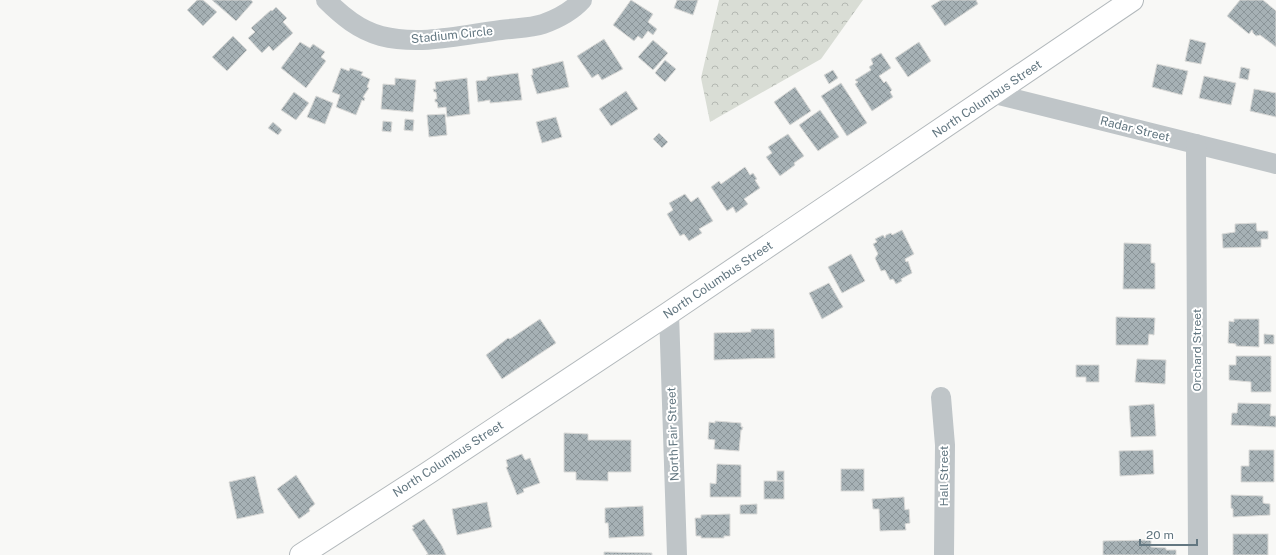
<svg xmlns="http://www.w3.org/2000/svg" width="1276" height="555" viewBox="0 0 1276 555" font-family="'Public Sans',sans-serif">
<defs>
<pattern id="forest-crowns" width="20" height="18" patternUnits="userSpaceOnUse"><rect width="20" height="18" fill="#d9ddd5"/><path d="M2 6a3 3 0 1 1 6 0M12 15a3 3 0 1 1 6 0" fill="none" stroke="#b4b8b2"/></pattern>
<pattern id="building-cross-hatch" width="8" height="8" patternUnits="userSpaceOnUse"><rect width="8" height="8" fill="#a6b1b5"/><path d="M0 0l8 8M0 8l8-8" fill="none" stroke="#8b9599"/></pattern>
</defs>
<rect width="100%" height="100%" fill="#f8f8f6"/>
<path fill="url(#forest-crowns)" d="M719,0h144l-42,59 -111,63 -9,-44z"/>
<g fill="url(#building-cross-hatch)" stroke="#dadad8">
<path d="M197,0h6l14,12 -14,14 -16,-16z"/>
<path d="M212,0h39l2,2 -17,19z"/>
<path d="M631,0l22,14 -5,8 9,7 -4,6 -5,-4 -6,8 -4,-3 -4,5 -21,-16z"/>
<path d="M677,0h21l-5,15 -19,-7z"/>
<path d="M941,0h35l2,4 -33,22 -14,-20z"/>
<path d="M1240,0h23l13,11v36l-16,-12 -4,1 -3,-3 -1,-3 -3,4 -22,-18z"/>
<path d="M276,7l11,11 -4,4 10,11 -20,18 -4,-5 -7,7 -14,-15 7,-6 -4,-4 20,-18 1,1z"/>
<path d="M233,36l14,14 -20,21 -15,-14z"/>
<path d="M604,39l19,30 -21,11 -4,-6 -6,4 -15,-22z"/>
<path d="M1190,39l16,4 -5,21 -16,-3z"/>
<path d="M653,40l15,13 -15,17 -15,-13z"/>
<path d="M300,42l10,6 3,-4 12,8 -4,5 5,4 -20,27 -25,-20z"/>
<path d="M919,42l12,19 -23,16 -13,-19z"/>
<path d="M881,53l10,15 -12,8 5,7 2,-2 6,9 -2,2 3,5 -21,14 -17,-27 3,-2 -3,-2 16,-10 -2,-3 4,-3 -2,-5z"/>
<path d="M665,60l11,9 -11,13 -10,-9z"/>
<path d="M563,61l6,26 -32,7 -6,-19h2l-1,-6z"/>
<path d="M1157,64l31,7 -6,24 -30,-8z"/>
<path d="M1241,67l9,2 -2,11 -9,-2z"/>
<path d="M341,68l8,3 1,-3 13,4 -2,3 9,4 -3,8 2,1 -6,9 2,1 -1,3 -2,-1 -6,15 -20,-8 4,-12 -8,-3z"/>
<path d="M833,70l5,8 -9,6 -5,-9z"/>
<path d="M518,73l4,27 -32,3v-3l-12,2 -2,-21 11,-1v-3z"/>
<path d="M1204,76l32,7 -5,22 -32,-7z"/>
<path d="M395,78l21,2 -3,32 -32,-3 2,-25 12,1z"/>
<path d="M467,78l3,36 -23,3 -1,-10 -8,1 -1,-6h-2v-3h2l-1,-7h-2l-1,-3h3l-1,-7z"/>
<path d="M841,83l26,40 -20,13 -26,-40z"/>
<path d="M795,87l16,24 -21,14 -16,-23z"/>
<path d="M1254,89l22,4v24l-26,-6z"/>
<path d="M626,91l12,18 -27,17 -12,-17z"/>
<path d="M294,92l15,11 -13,17 -15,-10z"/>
<path d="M316,96l17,7 -8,21 -18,-7z"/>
<path d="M820,110l19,27 -21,14 -19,-26z"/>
<path d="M445,114l2,21 -18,2 -2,-22z"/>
<path d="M556,117l6,20 -20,6 -6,-21z"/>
<path d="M405,119l9,1 -1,11 -9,-1z"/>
<path d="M383,121l9,1 -1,10 -9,-1z"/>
<path d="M273,122l9,8 -4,5 -10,-7z"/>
<path d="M659,133l9,9 -6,6 -9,-9z"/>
<path d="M788,134l16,22 -10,7 1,2 -15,11 -14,-19 6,-4 -4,-6z"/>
<path d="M745,167l5,8 3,-2 4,6 -2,1 5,8 -16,11 4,5 -12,9 -3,-6 -6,4 -16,-24 8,-6 2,3z"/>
<path d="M685,194l6,8 7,-5 15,24 -14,8 3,4 -13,8 -5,-7 -4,2 -13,-22 6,-4 -4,-7z"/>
<path d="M1256,223l1,8h11v8h-7v8l-38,1 -1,-14 13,-2v-8z"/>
<path d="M902,230l12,24 -9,5 1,3 2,-1 4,12 -11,6 1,2 -6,3 -3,-5 -3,1 -5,-10 -4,1 -6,-13 3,-4 -5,-10 4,-2 -2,-3 8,-4 2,3 1,-3 5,-2 1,2z"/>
<path d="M1124,243l27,1v19h4v26h-32z"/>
<path d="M851,254l14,27 -23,12 -14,-26z"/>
<path d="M829,283l14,24 -21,12 -13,-26z"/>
<path d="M1116,317l39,1 -1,17 -5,-1 -1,11h-32z"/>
<path d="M540,319l16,24 -54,36 -16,-24 22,-17 2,1z"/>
<path d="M1234,319h25v28l-23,-1v-2l-8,-1 1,-22 5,1z"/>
<path d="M751,329h23l1,29 -61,2v-27l37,-1z"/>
<path d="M1264,334l10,1v9h-10z"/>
<path d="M1236,356h35v36h-20v-10l-22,-2v-15h7z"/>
<path d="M1137,359l29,1 -1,24 -30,-2z"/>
<path d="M1076,365h23v17h-13v-5h-10z"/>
<path d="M1238,403l33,1 -1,12h6v11l-45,-2 1,-12h5z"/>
<path d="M1154,404l2,32 -25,1 -2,-31z"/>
<path d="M715,421l26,2v4h2l-1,3h-1l-2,21 -25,-2 1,-9 -7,-1 1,-17 6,1z"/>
<path d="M564,433l24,1v6h43v32h-23v9l-32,-1v-8h-12z"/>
<path d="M1153,450l1,24 -34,2 -1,-25z"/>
<path d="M1249,450h25v32h-33v-16h8z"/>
<path d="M522,454l3,6 5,-2 10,25 -17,6 1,3 -7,3 -11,-28h2l-2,-7z"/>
<path d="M717,464l24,1v32h-31v-14l6,1z"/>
<rect x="841" y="469" width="23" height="22"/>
<rect x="777" y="471" width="7" height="10"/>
<path d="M296,475l19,29 -6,5 1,2 -11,8 -22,-30z"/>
<path d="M255,476l9,37 -27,6 -8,-37z"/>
<rect x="764" y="481" width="20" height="18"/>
<path d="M1231,495l32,1v7l7,1v11l-37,2v-8l-2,-1z"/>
<path d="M904,497l1,13 4,-1 1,14 -5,1 1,6 -26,1 -1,-22h-6l-1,-10z"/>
<path d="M487,502l5,25 -35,8 -5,-26z"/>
<path d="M757,504v10h-17v-9z"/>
<path d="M643,506l1,30 -35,2 -1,-15h-3v-15z"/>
<path d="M730,514v22h-6v2h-23v-2h-5l-1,-18h6v-3z"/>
<path d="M424,519l18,27 4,9h-20l2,-1 -16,-25 2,-1 -2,-2z"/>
<rect x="1233" y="534" width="35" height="21"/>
<path d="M1151,540v7l15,1v2h10v5h-73v-14z"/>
<path d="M604,552l48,1v2h-48z"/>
</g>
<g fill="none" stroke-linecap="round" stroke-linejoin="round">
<defs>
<path id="major" d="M301,555l127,-82 241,-160 463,-313"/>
</defs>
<use href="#major" stroke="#b3b9bc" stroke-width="24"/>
<g stroke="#bfc5c8" stroke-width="20">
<path d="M326,0c16,16 33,30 55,36 39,10 81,-1 120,-6 14,-2 30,-2 42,-6 14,-5 29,-13 39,-24"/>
<path d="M995,94l281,70"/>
<path d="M1196,144l2,411"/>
<path d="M669,313l8,242"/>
<path d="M941,397l4,48 -1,110"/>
</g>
<use href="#major" stroke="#fff" stroke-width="22"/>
</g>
<g text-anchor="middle" stroke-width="4" stroke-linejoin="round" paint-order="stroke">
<g font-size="12" fill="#637781" stroke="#fff">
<text transform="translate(452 35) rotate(-6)" y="4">Stadium Circle</text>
<text transform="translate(987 99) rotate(-34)" y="4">North Columbus Street</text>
<text transform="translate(1135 129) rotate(14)" y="4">Radar Street</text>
<text transform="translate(718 280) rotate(-34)" y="4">North Columbus Street</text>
<text transform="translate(1197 350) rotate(-90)" y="4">Orchard Street</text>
<text transform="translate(673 434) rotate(-92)" y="4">North Fair Street</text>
<text transform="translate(448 459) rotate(-33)" y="4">North Columbus Street</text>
<text transform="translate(944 476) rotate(-90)" y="4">Hall Street</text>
</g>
</g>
<path d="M1140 539v6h57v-6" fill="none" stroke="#637781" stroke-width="2"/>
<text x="1146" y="539" font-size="12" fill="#637781" stroke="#ffffff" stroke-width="3" paint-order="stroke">20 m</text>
</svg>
